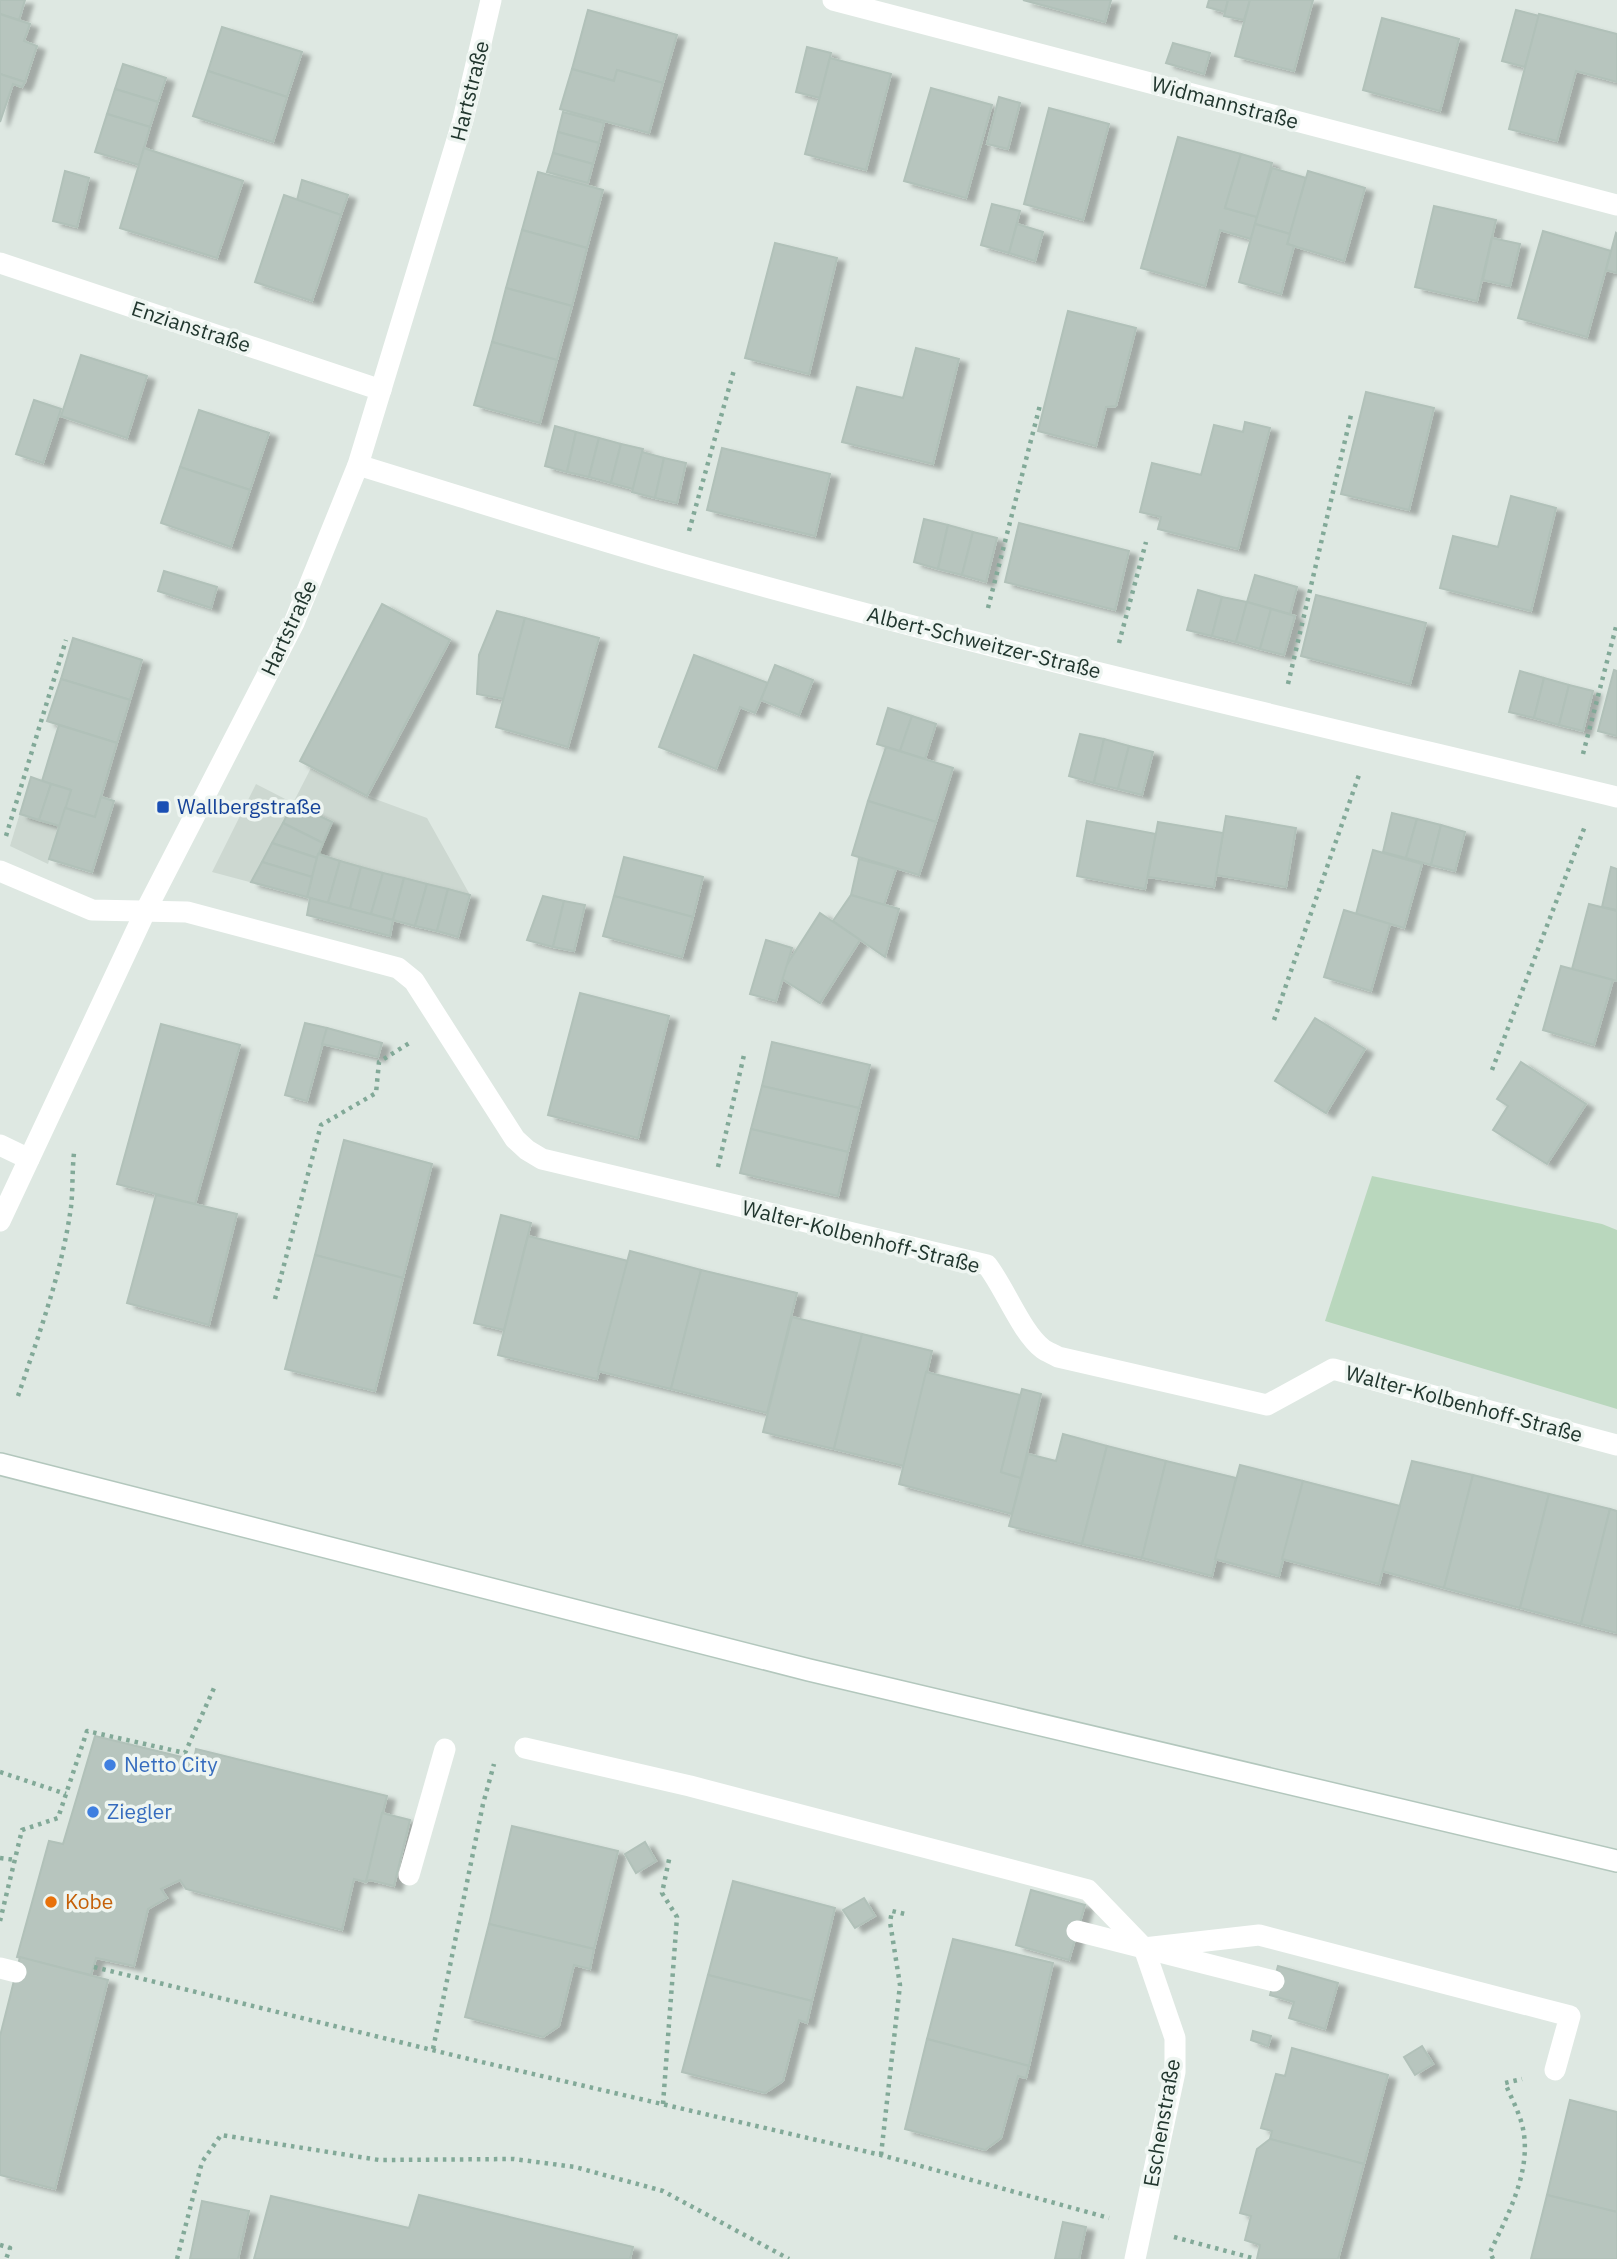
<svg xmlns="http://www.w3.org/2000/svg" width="1617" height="2259" viewBox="0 0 1617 2259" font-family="'IBM Plex Sans',sans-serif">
<defs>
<filter id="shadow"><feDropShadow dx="8" dy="4.5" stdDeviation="2" flood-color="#0004"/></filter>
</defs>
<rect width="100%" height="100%" fill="#dee8e2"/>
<g fill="#cdd8d1">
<path d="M311,768l56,28 60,22 43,77 -12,42 -246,-65 44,-88 37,19z"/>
<path d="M31,777l40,13 -23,74 -38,-18z"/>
</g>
<path fill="#b9d7bd" d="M1372,1176l230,48 15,6v179l-292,-88z"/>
<g fill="#b7c5be" stroke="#b1c1b9" stroke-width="2" filter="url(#shadow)">
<path d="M0,0h25l-6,20 -19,-6z"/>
<path d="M1023,0h88l-6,22z"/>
<path d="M1209,0h19l-3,12 -18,-5z"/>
<path d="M1228,0h22l-6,20 -20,-4z"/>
<path d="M1250,0h63l-19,71 -59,-15z"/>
<path d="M588,10l89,25 -14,48 -46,-13 -3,11 -42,-12z"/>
<path d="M1516,10l23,6 -14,51 -23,-6z"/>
<path d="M0,14l30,10 -6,17 13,5 -12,36 -25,-8z"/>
<path d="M1539,14l78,20v48l-41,-11 -19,70 -48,-12z"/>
<path d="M1382,18l77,21 -19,72 -77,-21z"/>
<path d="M222,27l80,25 -15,45 -79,-26z"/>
<path d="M1173,43l37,10 -6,21 -38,-11z"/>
<path d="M807,47l24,6 -11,45 -24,-6z"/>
<path d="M830,58l61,16 -25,96 -61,-16z"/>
<path d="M123,64l43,14 -8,24 -43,-13z"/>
<path d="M572,69l42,12 3,-11 46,13 -14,50 -89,-24z"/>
<path d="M208,71l79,26 -14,45 -80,-26z"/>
<path d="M0,74l25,8 -3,5 -9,-3 -13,38z"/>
<path d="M931,88l61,17 -26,93 -62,-17z"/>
<path d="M115,89l43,13 -8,25 -43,-13z"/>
<path d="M999,97l21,6 -12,46 -21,-5z"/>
<path d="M1049,108l60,16 -26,96 -59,-16z"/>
<path d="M563,112l41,11 -5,20 -41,-11z"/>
<path d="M107,114l43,13 -11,38 -44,-13z"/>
<path d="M558,132l41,11 -6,21 -40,-11z"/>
<path d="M1178,137l63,17 -16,54 32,9 -6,22 -31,-9 -15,56 -64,-18z"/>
<path d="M144,148l99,33 -26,77 -97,-30z"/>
<path d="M553,153l40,11 -5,19 -41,-11z"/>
<path d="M1241,154l31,9 -15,54 -32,-9z"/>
<path d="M1272,168l34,10 -16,56 -35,-10z"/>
<path d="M65,171l24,7 -12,49 -24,-6z"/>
<path d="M1308,171l57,17 -21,73 -57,-17z"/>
<path d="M538,172l65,18 -16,58 -65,-18z"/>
<path d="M302,180l46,15 -7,20 -44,-15z"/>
<path d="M284,195l57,20 -29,86 -57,-19z"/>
<path d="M992,204l28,7 -11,42 -28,-8z"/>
<path d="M1434,206l62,14 -19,81 -62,-14z"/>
<path d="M1017,224l26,8 -8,29 -26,-8z"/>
<path d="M1255,224l35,10 -3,10 7,2 -13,48 -42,-12z"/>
<path d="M522,230l65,18 -15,58 -66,-18z"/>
<path d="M1543,231l68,20 -24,86 -69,-19z"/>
<path d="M1616,233l1,1v39l-11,-3z"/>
<path d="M1492,238l28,6 -10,42 -27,-6z"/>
<path d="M775,243l62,15 -28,116 -64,-16z"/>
<path d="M506,288l66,18 -15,54 -65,-18z"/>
<path d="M1068,311l68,17 -20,78 -10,1 -10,39 -58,-15z"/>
<path d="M492,342l65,18 -17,63 -66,-18z"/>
<path d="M916,348l43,11 -26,105 -91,-22 15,-55 46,11z"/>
<path d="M81,355l66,21 -20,62 -66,-22z"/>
<path d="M1366,392l68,16 -25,102 -68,-16z"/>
<path d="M34,400l27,9 -18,54 -27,-9z"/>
<path d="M199,410l70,23 -19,57 -70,-23z"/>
<path d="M1245,422l25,6 -32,121 -80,-20 3,-12 -21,-5 12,-49 49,12 13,-50 29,7z"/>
<path d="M555,426l21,6 -9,40 -22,-6z"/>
<path d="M576,432l23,6 -10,39 -22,-5z"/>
<path d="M599,438l22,6 -10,39 -22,-6z"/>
<path d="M621,444l22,5 -10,40 -22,-6z"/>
<path d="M722,448l108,26 -15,62 -108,-26z"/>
<path d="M642,452l22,6 -9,40 -23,-6z"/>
<path d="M664,458l22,5 -9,40 -22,-5z"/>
<path d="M180,467l70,23 -19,57 -70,-24z"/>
<path d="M1511,496l45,12 -25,103 -91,-23 13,-52 45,11z"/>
<path d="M924,519l24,6 -10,44 -24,-7z"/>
<path d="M1019,523l110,28 -14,59 -110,-28z"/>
<path d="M948,525l25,7 -11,43 -24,-6z"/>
<path d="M973,532l24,6 -11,44 -24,-7z"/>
<path d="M164,571l53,16 -6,21 -53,-17z"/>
<path d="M1255,575l42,12 -7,27 -43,-12z"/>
<path d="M1198,590l24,7 -10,39 -25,-6z"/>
<path d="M1316,595l110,28 -16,61 -109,-28z"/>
<path d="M1222,597l25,5 -11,40 -24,-6z"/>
<path d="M1247,602l24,7 -11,40 -24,-7z"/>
<path d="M382,604l68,36 -83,156 -67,-35z"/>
<path d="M1271,609l24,7 -11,39 -24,-6z"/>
<path d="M497,611l28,7 -21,81 -27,-5 2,-39z"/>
<path d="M525,618l74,20 -31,109 -72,-20z"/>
<path d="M73,638l69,22 -12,40 -69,-21z"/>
<path d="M694,655l74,28 -13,30 -15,-6 -24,62 -57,-22z"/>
<path d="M775,665l38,15 -14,35 -38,-15z"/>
<path d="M1614,670l3,1v65l-19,-5z"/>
<path d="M1520,671l24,7 -10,40 -25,-6z"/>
<path d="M1544,678l25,7 -10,40 -25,-7z"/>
<path d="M61,679l69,21 -13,43 -70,-22z"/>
<path d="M1569,685l24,6 -10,40 -24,-6z"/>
<path d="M888,708l24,8 -12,35 -23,-7z"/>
<path d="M912,716l24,8 -11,35 -25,-8z"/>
<path d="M59,725l58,18 -22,74 -30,-9 6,-18 -29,-9z"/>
<path d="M1080,734l24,5 -10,44 -25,-7z"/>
<path d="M1104,739l25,7 -11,43 -24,-6z"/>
<path d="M1129,746l24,6 -11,43 -24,-6z"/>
<path d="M886,747l67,21 -17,54 -68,-21z"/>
<path d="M31,777l20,7 -12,36 -19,-6z"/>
<path d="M51,784l20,6 -11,36 -21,-6z"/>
<path d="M101,797l13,4 -22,71 -43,-13 16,-51 30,9z"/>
<path d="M868,801l68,21 -17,53 -67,-20z"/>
<path d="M293,803l39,19 -9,21 -40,-20z"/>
<path d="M1392,813l25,6 -11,39 -23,-6z"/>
<path d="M1226,816l70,12 -10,59 -70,-12z"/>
<path d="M1417,819l24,6 -10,40 -25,-7z"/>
<path d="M1087,821l69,13 -11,55 -68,-13z"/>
<path d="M1158,822l65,11 -9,54 -66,-10z"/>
<path d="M283,823l40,20 -6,15 -45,-15z"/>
<path d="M1441,825l24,7 -10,39 -24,-6z"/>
<path d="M272,843l45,15 -5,19 -50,-15z"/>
<path d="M1373,850l49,14 -18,64 -48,-14z"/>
<path d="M318,854l22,7 -12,42 -21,-6z"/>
<path d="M624,857l79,20 -10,40 -79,-21z"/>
<path d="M859,859l37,10 -12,36 -33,-10z"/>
<path d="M340,861l21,6 -11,42 -22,-6z"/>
<path d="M262,862l50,15 -5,20 -56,-15z"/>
<path d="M361,867l22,6 -12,41 -21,-5z"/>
<path d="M1611,867l6,2v41l-15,-3z"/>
<path d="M383,873l21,5 -11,42 -22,-6z"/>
<path d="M404,878l23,6 -12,42 -22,-6z"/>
<path d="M427,884l21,5 -11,42 -22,-5z"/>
<path d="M448,889l22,6 -12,42 -21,-6z"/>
<path d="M851,895l48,14 -14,48 -52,-36z"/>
<path d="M543,896l21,5 -11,46 -26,-7z"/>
<path d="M614,896l79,21 -11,40 -79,-21z"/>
<path d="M310,898l83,22 -3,16 -83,-21z"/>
<path d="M564,901l21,4 -11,46 -21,-4z"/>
<path d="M1589,904l28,7v70l-45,-12z"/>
<path d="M1344,910l46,14 -19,67 -47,-14z"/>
<path d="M820,913l40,27 -40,63 -41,-26z"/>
<path d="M766,940l26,8 -16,53 -26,-7z"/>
<path d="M1561,966l52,14 -19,65 -51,-15z"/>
<path d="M580,993l89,23 -31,122 -90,-23z"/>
<path d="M1315,1018l50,31 -39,64 -51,-32z"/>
<path d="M305,1023l22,5 -20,73 -22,-6z"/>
<path d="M161,1024l79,21 -45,159 -78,-20z"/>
<path d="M327,1028l55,15 -4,14 -56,-13z"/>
<path d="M772,1042l98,23 -11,43 -97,-22z"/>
<path d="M1521,1062l65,42 -39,60 -54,-34 15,-24 -11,-7z"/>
<path d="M762,1086l97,22 -11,44 -97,-23z"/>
<path d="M751,1129l97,23 -10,44 -98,-23z"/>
<path d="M344,1140l88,24 -29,114 -88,-23z"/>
<path d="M156,1195l81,19 -28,111 -82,-22z"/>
<path d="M501,1215l30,8 -27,107 -30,-7z"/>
<path d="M528,1236l100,25 -31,118 -99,-24z"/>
<path d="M630,1251l71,19 -30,119 -73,-18z"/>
<path d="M315,1255l88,23 -28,113 -90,-22z"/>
<path d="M701,1270l96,23 -30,120 -96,-24z"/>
<path d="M792,1317l70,17 -28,115 -71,-17z"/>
<path d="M862,1334l70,17 -28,115 -70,-17z"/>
<path d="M926,1372l94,23 -19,77 20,6 -9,36 -113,-30z"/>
<path d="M1022,1389l19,5 -20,84 -20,-6z"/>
<path d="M1063,1434l44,12 -25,98 -73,-18 19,-72 28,7z"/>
<path d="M1107,1446l59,15 -24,97 -60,-14z"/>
<path d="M1166,1461l70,17 -24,98 -70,-18z"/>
<path d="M1412,1461l61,14 -29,113 -62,-17z"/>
<path d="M1240,1465l63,16 -24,95 -64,-17z"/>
<path d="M1473,1475l76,19 -29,114 -76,-20z"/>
<path d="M1303,1481l97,25 -21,78 -97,-25z"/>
<path d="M1549,1494l61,15 -29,115 -61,-16z"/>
<path d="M1610,1509l7,2v122l-36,-9z"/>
<path d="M95,1736l99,24 2,-11 191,47 -21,86 -12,-3 -12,51 -156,-41 -6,-9 -19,9 6,9 -19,11 -14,57 -38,-8 -5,17 -74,-18 32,-116 14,3z"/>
<path d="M382,1813l28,7 -16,66 -24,-6 -4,2z"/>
<path d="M512,1826l106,25 -24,98 -105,-25z"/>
<path d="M645,1842l11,19 -20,12 -11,-19z"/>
<path d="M733,1881l102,27 -23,93 -104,-26z"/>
<path d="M1031,1890l54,15 -16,55 -53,-15z"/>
<path d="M864,1898l11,18 -20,12 -12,-18z"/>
<path d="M489,1924l105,25 -4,20 -16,-4 -15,61 -16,11 -78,-20z"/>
<path d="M953,1939l100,24 -24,103 -102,-27z"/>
<path d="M20,1957l88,23 -53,209 -55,-14v-139z"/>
<path d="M1278,1966l60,17 -13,46 -36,-11 5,-16 -24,-7z"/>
<path d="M708,1975l104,26 -5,22 -8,-3 -16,61 -18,12 -83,-21z"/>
<path d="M1253,2031l18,5 -3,10 -17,-6z"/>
<path d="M927,2039l102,27 -3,12 -8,-2 -17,62 -16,12 -80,-21z"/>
<path d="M1422,2046l11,18 -18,11 -11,-18z"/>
<path d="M1292,2048l96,27 -24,89 -94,-25 2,-8 -11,-3 15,-54 9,2z"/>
<path d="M1570,2100l47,12v100l-70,-17z"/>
<path d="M1270,2139l94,25 -26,95h-81l3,-14 -15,-5 6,-24 -11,-3 17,-64z"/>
<path d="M419,2195l214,52 -3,12h-376l17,-63 138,32z"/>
<path d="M1547,2195l70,17v47h-86z"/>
<path d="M202,2201l47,10 -11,48h-48z"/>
<path d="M1063,2222l23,5 -7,32h-24z"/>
</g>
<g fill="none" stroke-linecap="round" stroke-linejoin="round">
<defs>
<path id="secondary" d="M0,1464l809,206 808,191"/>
</defs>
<use href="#secondary" stroke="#b3c7bd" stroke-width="24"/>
<g stroke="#82a998" stroke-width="4.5" stroke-dasharray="3.5 5" stroke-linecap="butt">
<path d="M689,531l45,-161"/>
<path d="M988,608l52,-203"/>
<path d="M1119,643l27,-101"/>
<path d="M1288,684l63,-269"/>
<path d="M1583,754l34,-131"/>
<path d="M6,836l60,-196"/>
<path d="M1274,1020l86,-248"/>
<path d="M1492,1070l93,-244"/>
<path d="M718,1167l26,-112"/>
<path d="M275,1299l46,-174 55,-32 3,-31 32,-20"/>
<path d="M18,1396c21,-62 44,-124 53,-189 2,-17 1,-36 3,-54"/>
<path d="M0,1772l66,22"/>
<path d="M0,1858l15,2"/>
<path d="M0,1921l22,-91 36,-12 29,-87 98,22 29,-65"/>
<path d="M94,1967l379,93 408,95 228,63"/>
<path d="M433,2049l50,-245 11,-40"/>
<path d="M663,2104l14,-187 -15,-24 8,-38"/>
<path d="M881,2155l19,-170 -10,-63 2,-11 13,3"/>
<path d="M1174,2237l82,22"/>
<path d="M0,2245l10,3 -4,11"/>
<path d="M177,2259l25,-97 19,-27 158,25 135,-1 61,8 88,24 126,68"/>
<path d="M1493,2259l-3,-7c19,-39 46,-89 30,-134 -4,-12 -10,-23 -15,-35l17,-4"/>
</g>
<g stroke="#fff" stroke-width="21">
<path d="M0,1145l29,14"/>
<path d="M525,1748l165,38 398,104 56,58 115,-13 311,81 -15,54"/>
<path d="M409,1875l36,-126"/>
<path d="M1077,1931l197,50"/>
<path d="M0,1968l16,4"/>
</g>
<g stroke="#fff" stroke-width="21">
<path d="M833,0l784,205"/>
<path d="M0,263l381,127"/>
<path d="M358,465c108,33 216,68 325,99 309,87 622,158 934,233"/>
<path d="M0,871l92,39 95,2 211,56 16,13 101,158 12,11 15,9 445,106c18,23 34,67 56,84 4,3 10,5 15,8l209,48 66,-36 284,76"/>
<path d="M0,1221l145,-309 149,-289 64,-158 105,-345 28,-120"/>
<path d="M1135,2259l40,-187v-34l-31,-90"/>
</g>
<use href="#secondary" stroke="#fff" stroke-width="21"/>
</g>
<rect fill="#1a4fb4" stroke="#eef5f1" stroke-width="2.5" x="156" y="800" width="14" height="14" rx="3.5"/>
<g fill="#3f7fe0" stroke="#eef5f1" stroke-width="2.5">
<circle cx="110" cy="1765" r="7"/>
<circle cx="93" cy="1812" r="7"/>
</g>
<circle fill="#e8710a" stroke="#eef5f1" stroke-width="2.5" cx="51" cy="1902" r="7"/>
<g text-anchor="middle" stroke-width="7" stroke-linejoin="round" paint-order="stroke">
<g font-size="21" fill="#21362e" stroke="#eef5f1">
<text transform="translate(470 91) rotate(-76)" y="7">Hartstraße</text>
<text transform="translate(1225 103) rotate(15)" y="7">Widmannstraße</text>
<text transform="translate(191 327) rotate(18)" y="7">Enzianstraße</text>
<text transform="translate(289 628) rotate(-65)" y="7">Hartstraße</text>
<text transform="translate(984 643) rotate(14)" y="7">Albert-Schweitzer-Straße</text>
<text transform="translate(861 1237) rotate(14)" y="7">Walter-Kolbenhoff-Straße</text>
<text transform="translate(1464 1404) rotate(15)" y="7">Walter-Kolbenhoff-Straße</text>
<text transform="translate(1162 2123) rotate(-80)" y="7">Eschenstraße</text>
</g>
<g font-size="21" fill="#164399" stroke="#eef5f1" text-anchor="start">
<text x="177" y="814">Wallbergstraße</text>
</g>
<g font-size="21" fill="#366cbe" stroke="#eef5f1" text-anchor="start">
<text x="124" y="1772">Netto City</text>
<text x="107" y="1819">Ziegler</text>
</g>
<g font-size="21" fill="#c56008" stroke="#eef5f1" text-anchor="start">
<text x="65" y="1909">Kobe</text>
</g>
</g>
</svg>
